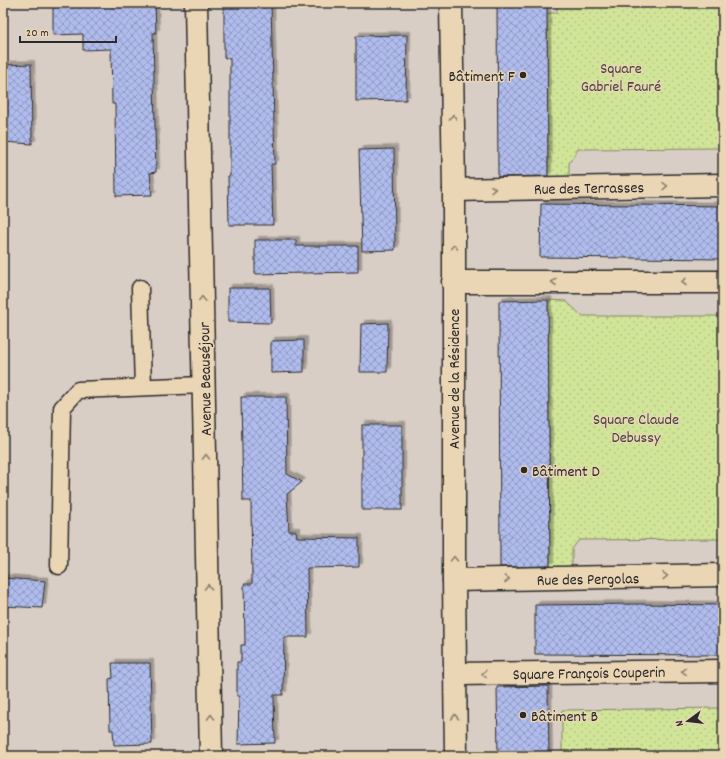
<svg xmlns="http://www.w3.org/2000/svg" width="726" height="759" viewBox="0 0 726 759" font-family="Dekko,sans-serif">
<defs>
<pattern id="grass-dots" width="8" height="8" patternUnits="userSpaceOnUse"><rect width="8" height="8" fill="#d1e599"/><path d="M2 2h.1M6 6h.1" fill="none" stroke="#b4c584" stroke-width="1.8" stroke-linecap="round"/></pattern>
<pattern id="building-cross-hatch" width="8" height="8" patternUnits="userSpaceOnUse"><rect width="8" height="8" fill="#b0bced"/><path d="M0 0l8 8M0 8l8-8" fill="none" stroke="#8f99c0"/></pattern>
<filter id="shadow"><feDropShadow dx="3.5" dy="-3.5" stdDeviation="0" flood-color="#0004"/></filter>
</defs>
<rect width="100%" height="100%" fill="#d9cec5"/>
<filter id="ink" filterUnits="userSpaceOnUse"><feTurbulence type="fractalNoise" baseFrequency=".025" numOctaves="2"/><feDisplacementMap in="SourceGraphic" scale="8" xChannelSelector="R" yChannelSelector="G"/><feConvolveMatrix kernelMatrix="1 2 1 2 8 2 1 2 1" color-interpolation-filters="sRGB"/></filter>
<g filter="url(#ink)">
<g fill="url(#grass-dots)" stroke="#7e8862">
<path d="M557,3h166v145l-145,1 -9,14v15l-21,-1 -1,-164h10z"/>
<path d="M548,300l18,1 16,15h141v223l-144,1 -7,9v20h-22z"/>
<path d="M723,708v48h-161v-46z"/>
</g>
<g fill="url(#building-cross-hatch)" stroke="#2b2b2b" filter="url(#shadow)">
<path d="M53,3h102l1,30h-3l3,139 -6,1 2,22 -36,1 -1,-92h-3l-1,-55 -28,1v-16l-30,1z"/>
<path d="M224,3h47l4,161h-4l2,61h-44l-1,-49h2v-118h-6z"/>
<path d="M497,3h50l1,173 -50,1z"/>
<path d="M407,35l-1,65 -50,1v-65z"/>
<path d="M31,64l1,80 -29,-2v-77z"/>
<path d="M394,149l1,101 -33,1 -3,-101z"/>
<path d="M541,204l182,2v53l-183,-2z"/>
<path d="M255,240h41v6h62v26l-103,2z"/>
<path d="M228,288h42l1,35 -43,-1z"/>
<path d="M548,300l2,266 -50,1 -1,-266z"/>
<path d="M388,323l-1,49h-27l1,-48z"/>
<path d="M304,340v32l-33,1v-32z"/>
<path d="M241,397h45l1,77 15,8 -15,12 2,37h7l1,6 62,1v29l-52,1 1,69h-24l-1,58h-9l1,48 -37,1 1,-48h-2v-34h4v-17h4l-1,-61h8l-1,-83h-8z"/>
<rect x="362" y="425" width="40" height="85"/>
<path d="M3,578l42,3 -3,27 -39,-2z"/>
<path d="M639,604l84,1v50l-188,-1v-49z"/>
<path d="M112,663h38l2,81 -38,1 -1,-15h-3l-1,-51 4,-1z"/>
<path d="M548,686l1,70h-51l-1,-69z"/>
</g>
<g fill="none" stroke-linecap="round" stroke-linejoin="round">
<defs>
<g id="lane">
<path d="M140,288l3,99"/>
<path d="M59,566l3,-158 16,-18 126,-5"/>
</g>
<g id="street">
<path d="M196,3l15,753"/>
<path d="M451,3l3,187v390l2,176"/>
<path d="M454,190l269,-5"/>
<path d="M453,282h270"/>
<path d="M454,580l269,-5"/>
<path d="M455,674l268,-3"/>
</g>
</defs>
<use href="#lane" stroke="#2b2b2b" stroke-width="19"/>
<use href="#street" stroke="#2b2b2b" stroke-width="25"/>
<use href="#lane" stroke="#ead5b4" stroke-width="16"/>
<use href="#street" stroke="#ead5b4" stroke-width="22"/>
</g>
<defs><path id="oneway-chevron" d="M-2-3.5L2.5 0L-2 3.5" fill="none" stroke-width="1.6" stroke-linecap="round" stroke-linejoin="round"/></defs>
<g stroke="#8a8070">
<use href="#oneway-chevron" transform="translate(453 117) rotate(-91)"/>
<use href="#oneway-chevron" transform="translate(665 186) rotate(-1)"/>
<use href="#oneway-chevron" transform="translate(493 189) rotate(-1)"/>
<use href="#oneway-chevron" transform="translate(454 247) rotate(-89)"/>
<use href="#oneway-chevron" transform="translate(554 282) rotate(-180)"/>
<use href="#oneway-chevron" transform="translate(684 282) rotate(-180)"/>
<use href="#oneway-chevron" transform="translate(202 299) rotate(-91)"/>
<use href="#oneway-chevron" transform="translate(206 457) rotate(-91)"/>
<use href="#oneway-chevron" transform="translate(454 559) rotate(-90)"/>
<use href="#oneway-chevron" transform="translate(665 576) rotate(-1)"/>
<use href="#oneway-chevron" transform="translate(507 579) rotate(-1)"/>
<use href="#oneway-chevron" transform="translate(208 587) rotate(-91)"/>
<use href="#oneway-chevron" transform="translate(684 671) rotate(179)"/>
<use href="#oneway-chevron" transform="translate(484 674) rotate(179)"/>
<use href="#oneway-chevron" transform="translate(211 717) rotate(-91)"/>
<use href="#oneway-chevron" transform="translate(455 717) rotate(-91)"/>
</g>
</g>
<g fill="#2b2b2b" stroke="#ead5b4" stroke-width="1.5">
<circle cx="523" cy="75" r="4"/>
<circle cx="524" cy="470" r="4"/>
<circle cx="523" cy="715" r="4"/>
</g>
<g text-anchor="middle" stroke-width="3" stroke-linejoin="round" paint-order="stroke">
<g font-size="16" fill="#44473c" stroke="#ead5b4">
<text x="621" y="73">Square<tspan x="621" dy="18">Gabriel Fauré</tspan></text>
<text x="636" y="424">Square Claude<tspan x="636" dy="18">Debussy</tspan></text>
</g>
<g font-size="16" fill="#2b2b2b" stroke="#ead5b4" text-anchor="start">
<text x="515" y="81" text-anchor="end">Bâtiment F</text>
<text x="532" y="476">Bâtiment D</text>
<text x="531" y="721">Bâtiment B</text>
</g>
<g font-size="16" fill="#2b2b2b" stroke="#ead5b4">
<text transform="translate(589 187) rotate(-1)" y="6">Rue des Terrasses</text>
<text transform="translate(204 379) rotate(-91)" y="6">Avenue Beauséjour</text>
<text transform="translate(453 379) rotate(-90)" y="6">Avenue de la Résidence</text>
<text transform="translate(588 578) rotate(-1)" y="6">Rue des Pergolas</text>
<text transform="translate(589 672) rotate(-1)" y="6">Square François Couperin</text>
</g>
</g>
<rect width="726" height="759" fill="none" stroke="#ead5b4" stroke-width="16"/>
<rect x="8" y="8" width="710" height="743" fill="none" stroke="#2b2b2b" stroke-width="1.5" filter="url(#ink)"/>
<g transform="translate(688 721) rotate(255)" stroke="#ead5b4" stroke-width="3" paint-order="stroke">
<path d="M0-3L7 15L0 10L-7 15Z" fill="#2b2b2b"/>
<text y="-6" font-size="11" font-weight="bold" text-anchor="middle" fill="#2b2b2b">N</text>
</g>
<path d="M20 36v6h96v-6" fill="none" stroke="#2b2b2b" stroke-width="2"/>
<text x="26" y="36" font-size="12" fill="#2b2b2b" stroke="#ead5b4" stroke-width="3" paint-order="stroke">20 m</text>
</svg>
